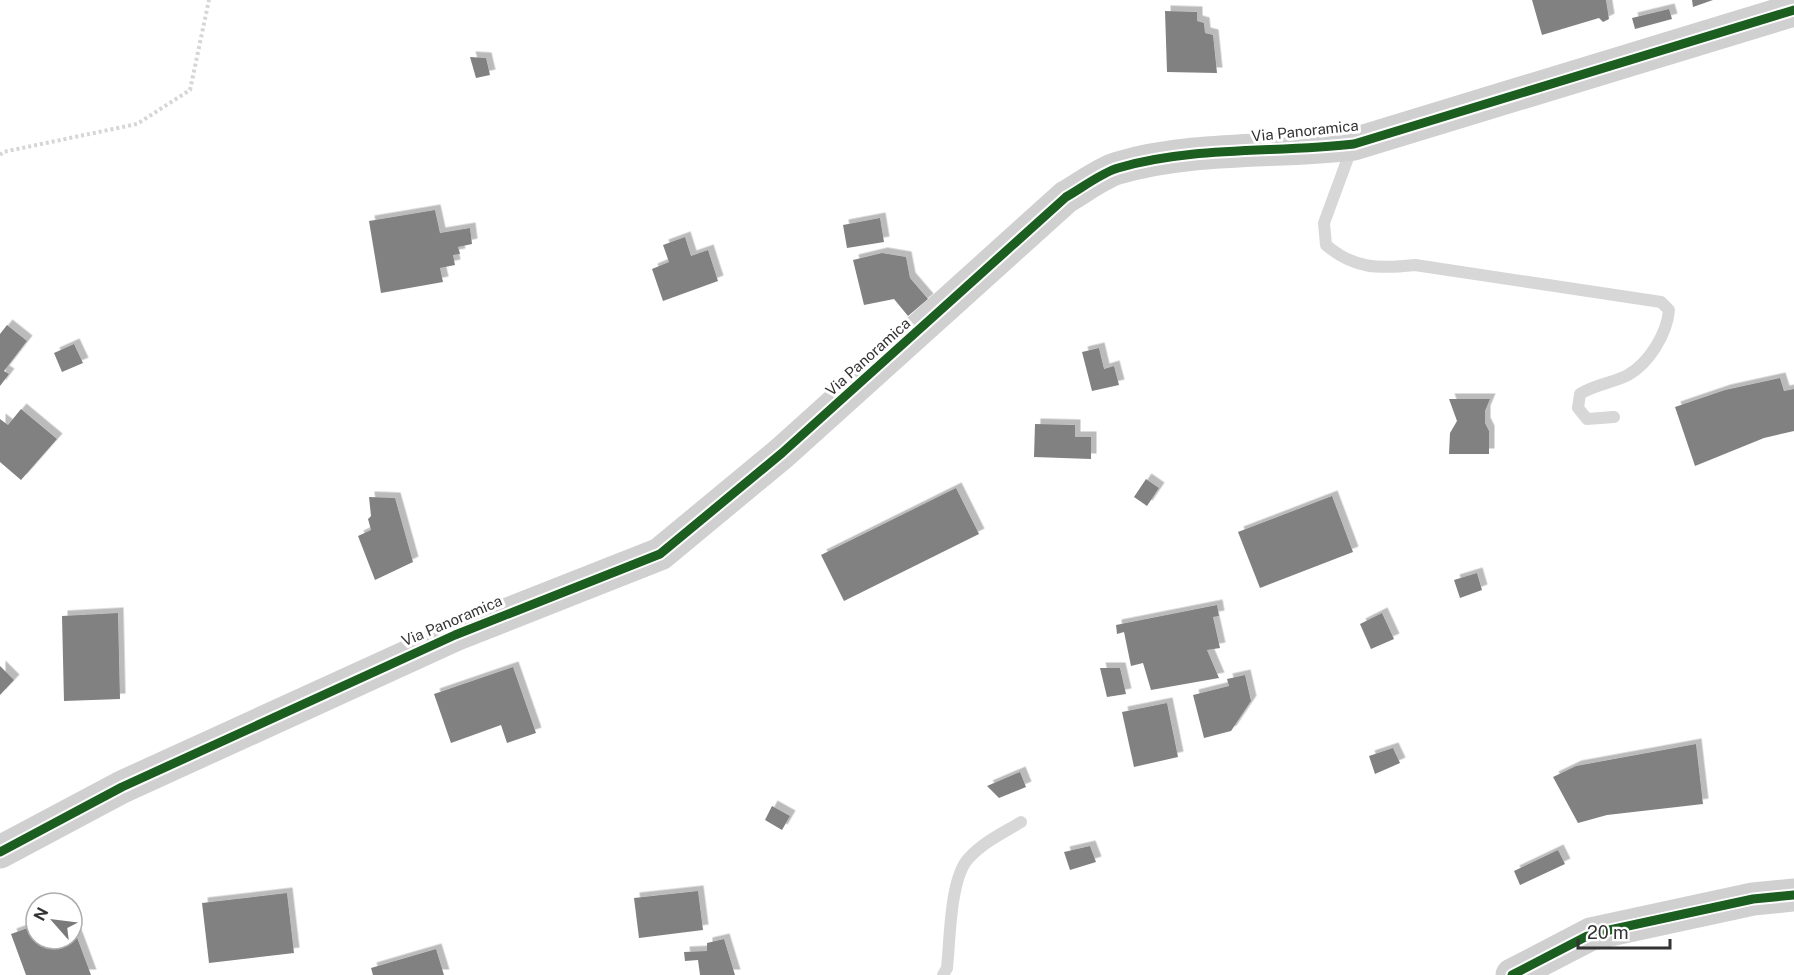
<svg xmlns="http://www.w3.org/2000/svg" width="1794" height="975" viewBox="0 0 1794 975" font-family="'Public Sans',sans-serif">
<defs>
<filter id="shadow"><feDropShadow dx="5.5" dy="-5.5" stdDeviation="0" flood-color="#0004"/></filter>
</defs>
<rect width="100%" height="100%" fill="#fff"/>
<g fill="#818181" filter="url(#shadow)">
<path d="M1532,0h74l3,19 -6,3 -4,-4 -57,17z"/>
<path d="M1692,0h21l-20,7z"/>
<path d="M1669,9l3,10 -37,10 -3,-11z"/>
<path d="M1165,11l32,1v9l7,2 1,10 8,2 4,38 -50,-1z"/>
<path d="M470,57l16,1 4,17 -14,3z"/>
<path d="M435,210l5,23 30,-5 2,16 -14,3 2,7 -7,1 2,10 -15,3 3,14 -62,11 -12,-72z"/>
<path d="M880,218l4,24 -37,6 -4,-23z"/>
<path d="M685,237l6,19 17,-6 10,31 -55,20 -11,-32 17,-7 -6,-17z"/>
<path d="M882,253l24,4 4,21 18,21 -20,17 -14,-17 -30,6 -11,-45z"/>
<path d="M7,325l20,16 -23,30 5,3 -9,12v-52z"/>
<path d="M74,344l9,19 -21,9 -8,-19z"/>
<path d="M1099,348l5,21 10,-3 5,19 -27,6 -10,-39z"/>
<path d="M1780,378l4,13 10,-2v42l-30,7 -69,28 -20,-59 50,-17z"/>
<path d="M1449,399h41l-5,12v12l4,8v23h-40l1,-21 7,-12z"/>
<path d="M21,409l36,30 -36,41 -21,-18v-43l8,6z"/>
<path d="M1035,424l40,1v12h16v22l-57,-2z"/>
<path d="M1146,479l13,9 -12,18 -13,-9z"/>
<path d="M956,488l23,46 -135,67 -23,-46z"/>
<path d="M1332,496l21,56 -93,36 -22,-56z"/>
<path d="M369,497l26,1 18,64 -38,18 -17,-44 13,-6 -3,-11 3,-3z"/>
<path d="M1477,573l5,17 -22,8 -6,-18z"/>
<path d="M1217,605l2,11 -6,1 7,31 -13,2 12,28 -68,12 -8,-27 -12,3 -7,-34 -7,2 -1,-9z"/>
<path d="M118,613l2,86 -56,2 -2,-85z"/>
<path d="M1382,613l12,26 -23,10 -11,-25z"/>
<path d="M0,666l14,14 -14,15z"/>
<path d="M513,667l23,66 -29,10 -6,-18 -50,18 -17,-49z"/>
<path d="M1100,668h20l6,26 -19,3z"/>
<path d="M1245,675l6,26 -20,30 -27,7 -11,-43 36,-9 -2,-7z"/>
<path d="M1167,703l11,54 -44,10 -12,-55z"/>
<path d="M1696,744l7,60 -96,11 -29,8 -25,-46 23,-11z"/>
<path d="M1393,748l7,15 -25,11 -6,-18z"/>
<path d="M1020,772l6,15 -27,11 -12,-12z"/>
<path d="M772,806l18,10 -8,14 -17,-10z"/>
<path d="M1090,846l6,16 -26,8 -6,-18z"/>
<path d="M1558,850l7,14 -45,21 -6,-14z"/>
<path d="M698,891l5,39 -64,8 -5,-40z"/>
<path d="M287,893l7,60 -85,10 -7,-60z"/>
<path d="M72,924l19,51h-65l-15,-41 25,-9v14h36z"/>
<path d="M724,939l11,36h-35l-2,-15 -13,1 -1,-9 23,-1v-8z"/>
<path d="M436,949l8,26h-71l-2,-7z"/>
</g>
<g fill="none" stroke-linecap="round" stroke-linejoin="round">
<path stroke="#d6d6d6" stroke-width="4" stroke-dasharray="3 3" stroke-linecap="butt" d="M0,155l3,-3 134,-28 53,-34 19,-90"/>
<g stroke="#d7d7d7" stroke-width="12">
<path d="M1352,147l-28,76 2,22c28,24 53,24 89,20l246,37 8,8c-2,24 -20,53 -41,65 -15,8 -33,9 -48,19l-2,14 9,11 27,-2"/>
<path d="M943,975l4,-7c3,-28 3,-89 21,-109 15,-17 35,-26 53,-37"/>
</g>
<g stroke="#d0d0d0" stroke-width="33">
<path d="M0,852l122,-65 333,-152 205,-81 122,-101 284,-256c16,-9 35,-24 52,-29 74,-22 159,-15 236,-24l440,-134"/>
<path d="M1512,975l79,-41 162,-35 41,-4"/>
</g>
<defs>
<g id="cycleway">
<path d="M0,852l122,-65 333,-152 205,-81 122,-101 284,-256c16,-9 35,-24 52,-29 74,-22 159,-15 236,-24l440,-134"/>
<path d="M1512,975l79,-41 162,-35 41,-4"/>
</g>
</defs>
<use href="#cycleway" stroke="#fff" stroke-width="13"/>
<use href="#cycleway" stroke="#1b5e20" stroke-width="9"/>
</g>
<g text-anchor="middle" stroke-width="6" stroke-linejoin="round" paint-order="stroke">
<g font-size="15" fill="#333" stroke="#fff">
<text transform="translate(1305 131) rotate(-6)" y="5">Via Panoramica</text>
<text transform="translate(868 357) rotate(-42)" y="5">Via Panoramica</text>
<text transform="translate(452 621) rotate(-23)" y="5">Via Panoramica</text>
</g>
</g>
<g transform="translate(54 921) rotate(298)"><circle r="28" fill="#ffffff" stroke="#adadad" stroke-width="1.5"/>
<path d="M0-4.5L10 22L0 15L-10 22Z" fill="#7a7a7a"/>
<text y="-9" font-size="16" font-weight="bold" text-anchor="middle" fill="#333333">N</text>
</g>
<path d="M1578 939v9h92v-9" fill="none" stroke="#333333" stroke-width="3"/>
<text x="1587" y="939" font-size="18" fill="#333333" stroke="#ffffff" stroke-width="4.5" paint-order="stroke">20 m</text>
</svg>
